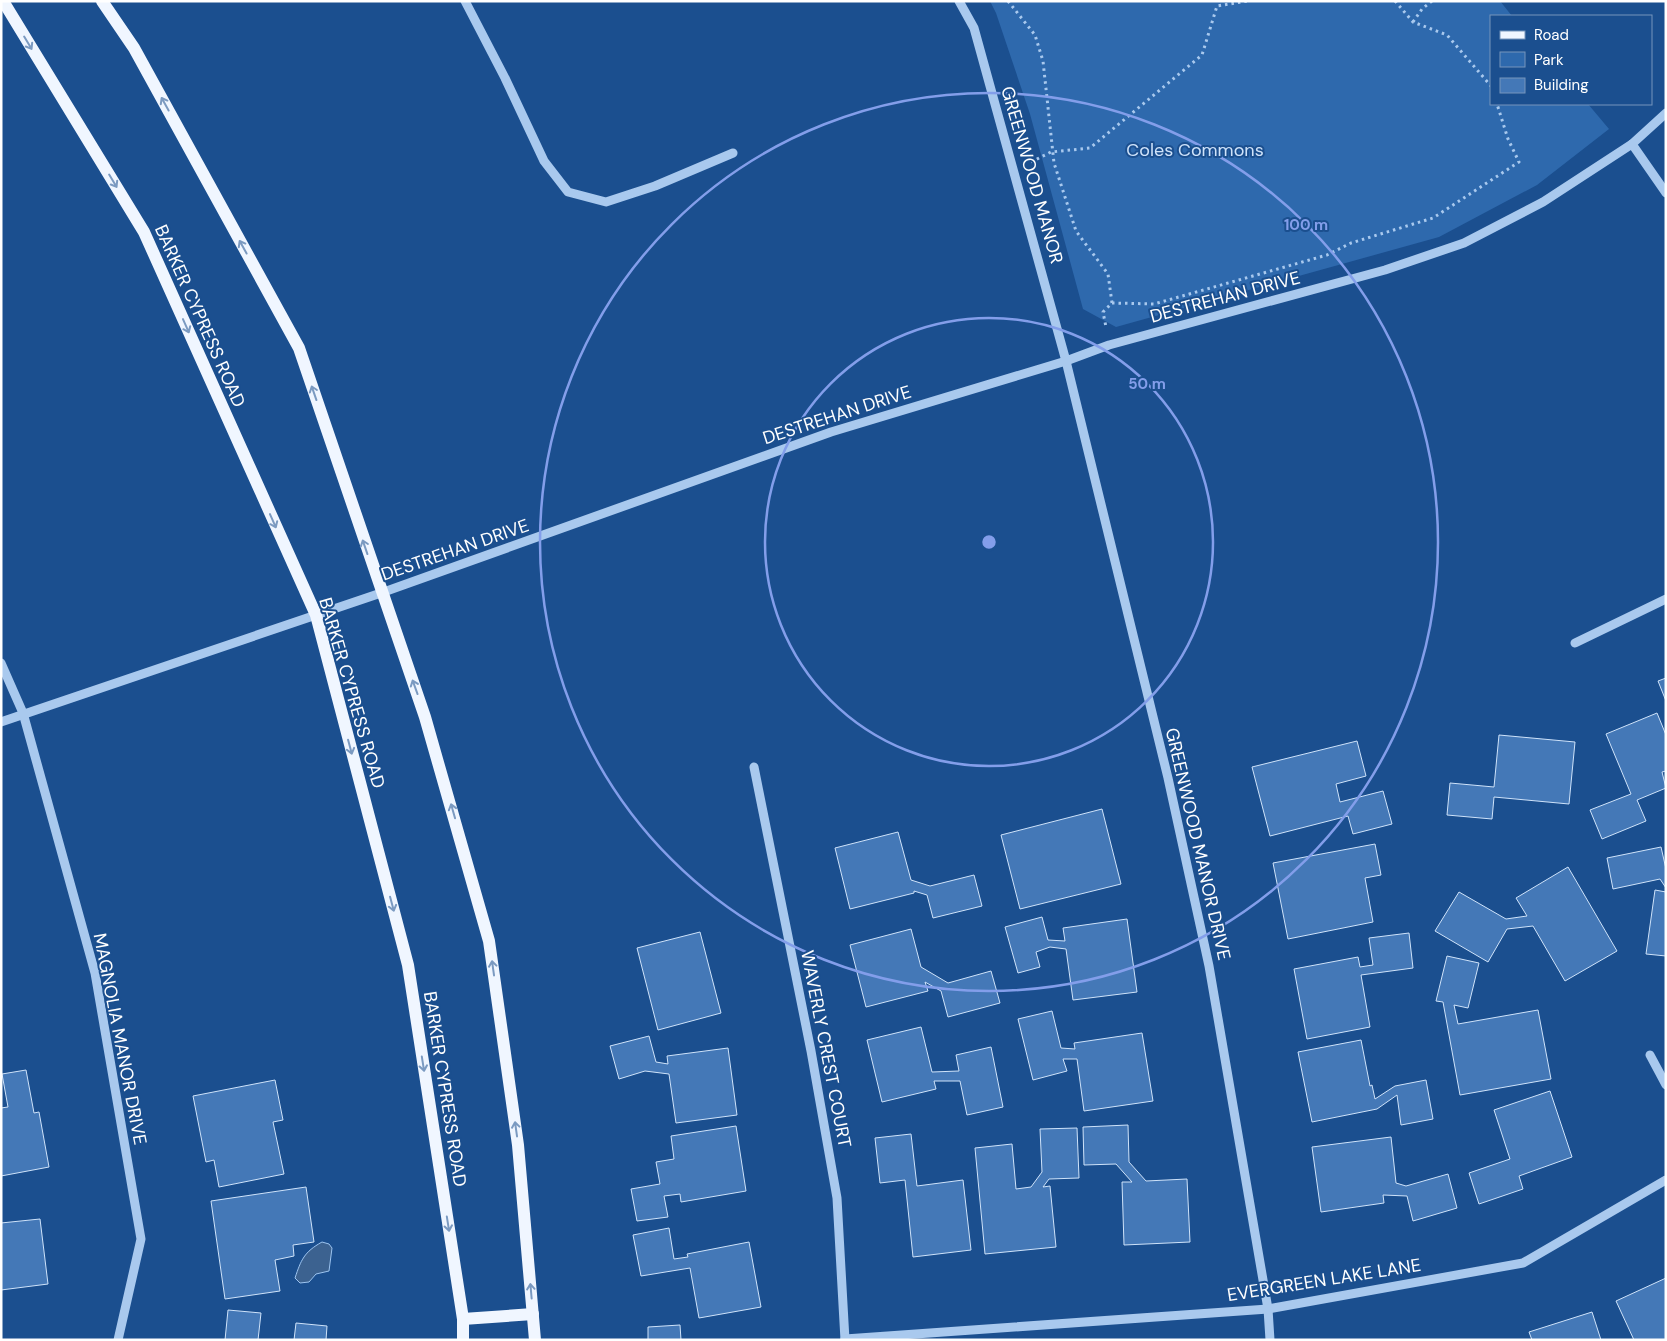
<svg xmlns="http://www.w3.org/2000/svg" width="1667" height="1341" viewBox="0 0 1667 1341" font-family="'DM Sans',sans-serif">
<rect width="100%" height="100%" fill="#1b4f8f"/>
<path fill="#2e69ad" d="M990,1h510l12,15h-21v88h97l21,25 -72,56 -98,52 -323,90 -33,-18 -53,-195 -34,-101z"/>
<path fill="#3c6290" stroke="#9cc4f0" d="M322,1242l7,2 3,4 -3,23 -13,3 -7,8 -9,1 -5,-5c6,-18 9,-26 27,-36z"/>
<g fill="#4478b7" stroke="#cfe3fa">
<path d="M1666,678v23l-8,-20z"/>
<path d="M1657,713l9,22v36l-4,1 4,16 -29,12 9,21 -44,18 -12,-29 41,-16 -25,-60z"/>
<path d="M1499,735l76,7 -6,62 -75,-7 -2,22 -45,-4 3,-32 44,4z"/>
<path d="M1357,741l9,35 -30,8 4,18 43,-11 9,33 -39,10 -5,-18 -78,20 -18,-69z"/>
<path d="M1102,809l19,75 -101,25 -19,-74z"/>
<path d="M898,832l13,48 19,6 44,-11 8,31 -49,12 -6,-23 -13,-4v2l-64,16 -15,-61z"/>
<path d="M1375,844l6,31 -16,3 8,44 -85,17 -15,-76z"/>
<path d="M1661,847l5,22v19l-6,-9 -47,10 -6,-31z"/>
<path d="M1568,867l49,84 -52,30 -32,-55 -26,3 -19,33 -53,-31 24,-39 47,27 21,-3 -11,-18z"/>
<path d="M1655,890l11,2v64l-20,-2z"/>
<path d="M1042,917l6,23 17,1 -2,-13 64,-9 10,73 -64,8 -7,-51 -16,-2 -14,5 4,15 -22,6 -13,-46z"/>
<path d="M911,929l10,38 27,16 43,-12 9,32 -52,14 -7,-26 -16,-9 3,9 -62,16 -16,-62z"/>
<path d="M700,932l21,81 -63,17 -21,-82z"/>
<path d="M1409,933l4,35 -52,7 9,52 -63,12 -13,-70 64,-12 2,10 13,-2 -4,-27z"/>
<path d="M1447,956l32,7 -11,45 -14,-3 4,19 80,-14 13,69 -91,16 -17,-93 -7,-1z"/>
<path d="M1052,1011l9,37 14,1 -1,-6 68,-10 11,68 -69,10 -7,-52h-14l4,12 -34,9 -15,-61z"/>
<path d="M921,1027l11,45 27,-1 -3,-16 35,-8 12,60 -36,8 -7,-34h-26l2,8 -54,13 -15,-62z"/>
<path d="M649,1036l7,26 12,2 -1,-8 61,-8 9,67 -61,8 -7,-49 -24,-3 -26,8 -9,-33z"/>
<path d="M1361,1040l9,46 2,-1 3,14 20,-13 31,-6 7,39 -32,6 -4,-30 -20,14 -65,13 -14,-70z"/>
<path d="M26,1070l8,43 5,-1 10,55 -48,9v-68l7,-1 -6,-33z"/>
<path d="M275,1080l8,40 -10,2 11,52 -65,13 -5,-27 -8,2 -13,-66z"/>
<path d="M1550,1091l22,66 -53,19 4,13 -44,15 -10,-31 41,-14 -16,-49z"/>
<path d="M1128,1125l1,37 17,19 41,-2 3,63 -66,3 -2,-63h10l-16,-18 -32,1 -1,-38z"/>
<path d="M736,1126l10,65 -65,11 -1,-8 -16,2 4,21 -31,4 -6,-32 29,-5 -4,-22 18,-3 -3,-23z"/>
<path d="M1077,1128l2,50 -30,1 -6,8 7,-1 6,61 -71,7 -10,-106 37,-4 4,45 15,-2 11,-15 -2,-43z"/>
<path d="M911,1134l6,52 46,-6 8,70 -58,7 -8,-77 -25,3 -5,-45z"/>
<path d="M1391,1137l5,46 10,3 42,-12 9,34 -44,13 -6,-25 -24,-1 1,8 -63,9 -9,-65z"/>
<path d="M306,1187l8,55 -21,3 1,11 -19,4 5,31 -55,8 -14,-98z"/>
<path d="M40,1219l8,65 -47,6v-67z"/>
<path d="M669,1228l5,31 14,-2 -1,-3 62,-12 12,65 -62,11 -9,-50 -49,8 -8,-41z"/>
<path d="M1666,1278v62h-32l-18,-39z"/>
<path d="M228,1310l33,3 -3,27h-33z"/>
<path d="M1592,1312l9,28h-69l-3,-8z"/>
<path d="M296,1323l31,3 -1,14h-32z"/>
<path d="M680,1325l1,15h-33v-13z"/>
</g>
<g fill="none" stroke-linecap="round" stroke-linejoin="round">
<g stroke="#a9c9ee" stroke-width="3" stroke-dasharray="2.5 4" stroke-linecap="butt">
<path d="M1008,1l27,34 8,26 11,102 22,68 32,43 4,29 -9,9 3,15"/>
<path d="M1395,1l18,21 34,13 44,51"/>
<path d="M1413,22l9,-13 10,-8"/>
<path d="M1031,162l20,-10 39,-4 112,-93 15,-49 31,-5"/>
<path d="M1112,303l42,1 173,-49 24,-12 82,-25 86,-56 -11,-23 -11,-35"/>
</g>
<g stroke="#a9c9ee" stroke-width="9">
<path d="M465,1l40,77 39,83 24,31 38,10 49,-16 78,-33"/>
<path d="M959,1l15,27 92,333 102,417 41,188 59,343 2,31"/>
<path d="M1632,144l34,49"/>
<path d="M1575,643l91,-44"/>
<path d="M1,663l22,50 72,260 46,266 -23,101"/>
<path d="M1,722l380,-129 450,-161 235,-71 43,-16 276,-75 79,-27 79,-41 89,-58 34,-31"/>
<path d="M754,767l57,284 26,147 8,142"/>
<path d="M1650,1055l16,30"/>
<path d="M845,1339l423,-30 255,-46 143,-83"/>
</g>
<g stroke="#f0f6ff" stroke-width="12">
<path d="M3,1l141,231 172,383 92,350 55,354v21"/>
<path d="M102,1l32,47 165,300 126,369 64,224 29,204 17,195"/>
<path d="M463,1319l70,-5"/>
</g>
</g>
<defs><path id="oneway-shaft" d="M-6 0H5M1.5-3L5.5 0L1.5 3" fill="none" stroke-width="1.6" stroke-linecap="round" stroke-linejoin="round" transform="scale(1.25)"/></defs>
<g stroke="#7b9ac1">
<use href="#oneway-shaft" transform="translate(28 43) rotate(59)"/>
<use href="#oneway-shaft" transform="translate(165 104) rotate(-119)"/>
<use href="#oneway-shaft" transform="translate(113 181) rotate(59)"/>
<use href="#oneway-shaft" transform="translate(243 247) rotate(-119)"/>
<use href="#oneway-shaft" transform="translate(186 326) rotate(66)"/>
<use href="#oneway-shaft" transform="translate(314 393) rotate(-109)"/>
<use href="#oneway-shaft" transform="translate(273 521) rotate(66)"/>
<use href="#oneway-shaft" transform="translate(365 547) rotate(-109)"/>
<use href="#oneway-shaft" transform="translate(415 687) rotate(-110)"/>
<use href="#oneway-shaft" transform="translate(350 747) rotate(75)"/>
<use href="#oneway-shaft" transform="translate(453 811) rotate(-106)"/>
<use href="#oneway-shaft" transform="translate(392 904) rotate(75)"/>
<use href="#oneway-shaft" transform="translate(493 968) rotate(-98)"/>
<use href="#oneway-shaft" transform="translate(423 1064) rotate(81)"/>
<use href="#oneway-shaft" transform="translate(516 1129) rotate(-98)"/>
<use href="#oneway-shaft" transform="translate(448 1224) rotate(81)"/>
<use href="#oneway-shaft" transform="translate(531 1291) rotate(-95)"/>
</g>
<g fill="none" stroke="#839eea" stroke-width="2.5">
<circle cx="989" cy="542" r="224"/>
<circle cx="989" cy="542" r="449"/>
</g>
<g text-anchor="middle" stroke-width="4" stroke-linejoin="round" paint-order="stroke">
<g font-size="18" fill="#cfe3fa" stroke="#1b4f8f">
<text x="1195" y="156">Coles Commons</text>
</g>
<g font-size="18" fill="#fff" stroke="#1b4f8f">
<text transform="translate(1032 175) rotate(74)" y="6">GREENWOOD MANOR</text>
<text transform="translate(1225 297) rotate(-15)" y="6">DESTREHAN DRIVE</text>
<text transform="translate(200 316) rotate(66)" y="6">BARKER CYPRESS ROAD</text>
<text transform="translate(837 415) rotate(-18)" y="6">DESTREHAN DRIVE</text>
<text transform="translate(455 550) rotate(-19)" y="6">DESTREHAN DRIVE</text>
<text transform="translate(352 693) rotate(74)" y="6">BARKER CYPRESS ROAD</text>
<text transform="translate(1198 844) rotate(77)" y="6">GREENWOOD MANOR DRIVE</text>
<text transform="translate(120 1039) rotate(79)" y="6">MAGNOLIA MANOR DRIVE</text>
<text transform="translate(826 1049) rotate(79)" y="6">WAVERLY CREST COURT</text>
<text transform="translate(445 1089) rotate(81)" y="6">BARKER CYPRESS ROAD</text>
<text transform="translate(1324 1280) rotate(-9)" y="6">EVERGREEN LAKE LANE</text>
</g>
</g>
<circle cx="989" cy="542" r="8" fill="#839eea" stroke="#1b4f8f" stroke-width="2.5"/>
<g font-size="15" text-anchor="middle" font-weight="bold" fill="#839eea" stroke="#1b4f8f" stroke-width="4" stroke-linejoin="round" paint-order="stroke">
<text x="1306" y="230">100 m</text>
<text x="1147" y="389">50 m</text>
</g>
<rect width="1667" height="1341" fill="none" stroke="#ffffff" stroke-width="5"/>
<rect x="1490" y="15" width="162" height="90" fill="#1b4f8f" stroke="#7695bc"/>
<rect x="1500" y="31" width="25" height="8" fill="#f0f6ff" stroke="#7695bc"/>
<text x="1534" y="40" font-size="15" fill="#ffffff">Road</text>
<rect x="1500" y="52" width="25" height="15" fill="#2e69ad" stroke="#7695bc"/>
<text x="1534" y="65" font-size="15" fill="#ffffff">Park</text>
<rect x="1500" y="78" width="25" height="15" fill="#4478b7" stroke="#7695bc"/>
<text x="1534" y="90" font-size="15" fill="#ffffff">Building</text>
</svg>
